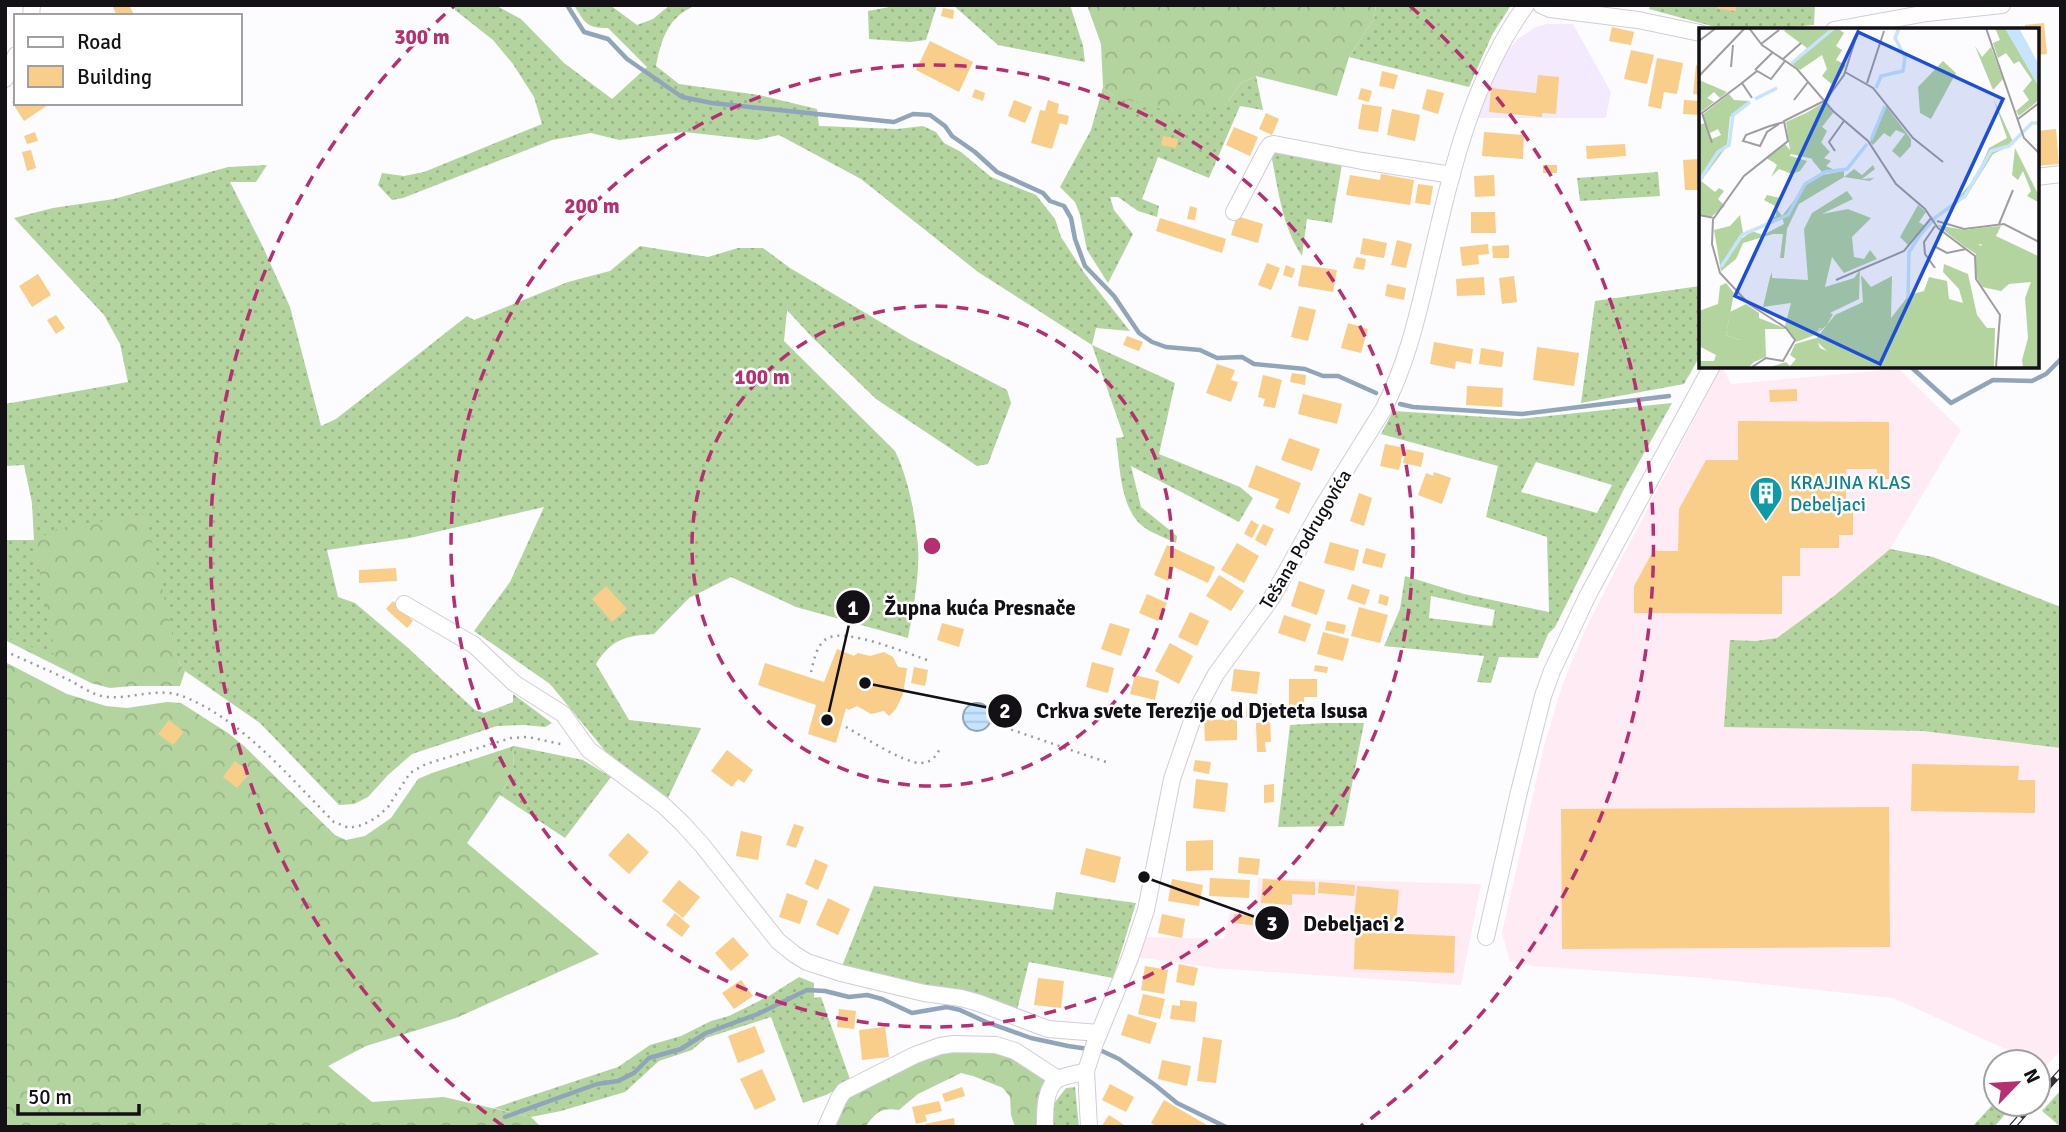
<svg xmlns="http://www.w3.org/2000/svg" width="2066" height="1132" viewBox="0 0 2066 1132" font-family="Signika,sans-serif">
<defs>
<pattern id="grass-dots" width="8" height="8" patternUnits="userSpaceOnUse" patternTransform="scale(1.75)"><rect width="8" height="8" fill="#b3d49f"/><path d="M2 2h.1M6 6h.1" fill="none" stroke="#99b588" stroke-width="1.8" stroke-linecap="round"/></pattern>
<pattern id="forest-crowns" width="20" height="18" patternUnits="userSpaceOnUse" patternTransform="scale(1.75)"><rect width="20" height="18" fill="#b3d49f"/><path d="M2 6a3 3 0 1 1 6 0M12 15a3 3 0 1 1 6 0" fill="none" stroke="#99b588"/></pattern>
<pattern id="water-rules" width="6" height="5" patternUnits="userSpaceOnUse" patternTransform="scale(1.75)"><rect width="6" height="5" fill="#c6e4ff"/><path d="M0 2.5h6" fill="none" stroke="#a9c3da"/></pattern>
</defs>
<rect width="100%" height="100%" fill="#fcfbfd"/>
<path fill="#f4eafe" d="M1546,24h27l38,68 -5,26h-128l13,-37 14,-28 14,-15 17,-11z"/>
<g fill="#ffebf4">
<path d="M1722,366l9,18 168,-15 62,61 -71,119 -56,47 -57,42 -21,3 -26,-1 193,91 138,17v302l-16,17 -7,-3v-2h-4l-141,-64 -186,-20 -174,-12 -23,-5 -8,-28 42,-187 19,-63 23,-55 27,-53z"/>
<path d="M1258,878l223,6 -20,101 -246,-17 -78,-11 8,-20 79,2 6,-27 26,1z"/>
</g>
<g fill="url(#grass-dots)" fill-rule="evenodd">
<path d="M454,5h41l26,14 43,44 48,36 35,-32 -39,-39c-22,0 -23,-5 -34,-23h36l27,20 16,-6 17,-14h27c-28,10 -36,34 -41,61l23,18 80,11 58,14 2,17 78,3 26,-3 13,6 8,11 17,9 30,25 45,18 19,24 6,18 24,37 45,57 -34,-3 -4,17 83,38 -16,71 81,33 13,11 -14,24 -108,-56 10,41 36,29 -1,7c-10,-5 -22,-9 -31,-15 -25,-17 -25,-62 -29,-90l8,-1 -32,-92 -114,-73 -117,-93 -82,-44 -22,5 -73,-8 -65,8 -28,-7 -39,7 -149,58 -11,2 -14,-15 4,-12 22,3 20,-4 118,-48 -8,-27 -21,-33 -20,-24 -38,-30z"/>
<path d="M900,5h37l-11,35 -16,2 -41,-3 -1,-28z"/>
<path d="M953,5h117l13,41 2,16 -87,-17z"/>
<path d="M1376,5h135l-19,30 -23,52 -120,-30 25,-38z"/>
<path d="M1650,5h165l-1,20 -61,5h-27l-77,-21z"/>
<path d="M1256,76l7,34 -23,-4 -31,72 -51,-21 -16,42 17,7 -2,11 -19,-6 -20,-14h-8l4,13 19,24 -25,49 -21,-33 -7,-35 -5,-13 -15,-15 31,-57 12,-43 11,9 114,5 13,-18z"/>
<path d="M1277,151l65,13 -10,59 -25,-4 -5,37c-20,-30 -24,-67 -31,-102z"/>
<path d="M267,165l-11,17h-26l32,63 28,62 31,119 15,-7 131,-103 7,4 94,-38 42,-11 30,-25 68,11 30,-9h25l27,20 119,71 98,51 4,13 -23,61 -11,2 -101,-67 -65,-63 -24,-26 -3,31 111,110c14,29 20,64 23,95 2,26 -5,67 -10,92l-112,-31 -65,-30 -42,21 -35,36c-29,2 -42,5 -58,30l33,56 72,8 -34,72 -61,-48 -56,-68 -76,-53 36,-49 34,-75 -134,31 -83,12 11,47 17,6 52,44 68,63 9,3 29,-11v-8l39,29 -7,4 -20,-2 -28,1 -85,28 -24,21 -20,22 -14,7 -15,1 -79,-82 -75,-52 -7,-10 -123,-5 -50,-18v-98h29l-2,-37 -8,-38 -19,1v-62l123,-22 -8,-38 -16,-29 -90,-97 39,-10 61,-9 114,-32z"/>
<path d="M1658,172l2,24 -80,5 -3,-23z"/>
<path d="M1700,286v70l-16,28 -103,19 14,-102z"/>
<path d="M1672,403l-48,86 -69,138 -7,7 -10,24 -39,-1 -8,26 -14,-1 7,-26 -100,-10 16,-37 5,-33 59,18 85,18 -2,-75 -61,-20 12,-51 -117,-32 12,-23 125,8zM1536,462l76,23 -15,28 -76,-21zM1431,596l64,14 -3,16 -63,-8z"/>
<path d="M1890,549l43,8 128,50v141l-138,-17 -199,-4 6,-87 26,1 21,-3 57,-42z"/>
<path d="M1325,723h39l-20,103 -66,1 12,-102z"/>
<path d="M514,746l69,14 28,17 -46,61 -65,-43 13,-22z"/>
<path d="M874,886l179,24 3,-18 80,11 -23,75 -84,-16 -12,48 -175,-44z"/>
<path d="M799,977l15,6v15l7,-1 30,85 -25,13 -23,8 -32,-86 -65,21 -14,12 -33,11 -34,31 -64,19 -30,6 -37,-9 124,-41 32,-22 31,-9 30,-15 18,-5 40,-20z"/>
<path d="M1075,1087l4,40h-28l1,-21 14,-18z"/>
<path d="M2061,1090v37l-19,-16z"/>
<path d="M1996,1101v3h18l-20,23h-22z"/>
</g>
<g fill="url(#forest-crowns)">
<path d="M1087,5h289l-2,14 -25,38 -12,39 -81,-20 -15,7 -13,18 -19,8 -31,5 -64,-18 -11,-9 -2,-43z"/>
<path d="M146,514l32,147 7,10 -5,15h-48l-22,2 -19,-5 -86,-43v-2l50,17 -21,-114 23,-12z"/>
<path d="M5,662l62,32 39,12 21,2 40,-6 14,1 47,30 16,13 91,89 11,5 19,-4 26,-18 27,-39 14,-6 82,-27 -1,27 -13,22 -33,48 132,111 -143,64 -90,28 -38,20 44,36 72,-5 87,20 10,10h-536z"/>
<path d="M944,1049l66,5 40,26 -11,47h-24l-4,-12 -1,-18 -7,-9 -30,-12 -12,-3 -43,21 -19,16c-19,-3 -23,3 -34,17h-31l12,-29z"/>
</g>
<circle fill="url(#water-rules)" stroke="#90a5b9" stroke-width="2" cx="977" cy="717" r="14"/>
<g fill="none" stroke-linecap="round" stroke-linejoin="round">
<g stroke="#90a5b9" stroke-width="4.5">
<path d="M567,5l17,27 24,7 19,20 55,38 30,6 182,19 19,-8 17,1 15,11 7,10 23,16 22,20 46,21 7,8 14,5 7,12 4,21 10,27 29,30 25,37 13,9 14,5 34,3 17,8 25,-1 12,7 51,5 18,7h15l38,17"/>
<path d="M1910,366l41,37 42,-23 39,1 14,-7 15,-15"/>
<path d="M1400,404l13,3 109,7 147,-18"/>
<path d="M505,1117l92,-33 21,-3 16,-8 15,-15 32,-9 25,-16 52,-19 49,-24 18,1 24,6 18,-2 15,4 30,14 35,-6 13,3 26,12 45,16 37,8 34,5 17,8 36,26 22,18 49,24"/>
</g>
</g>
<g fill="#f9ce8a">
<path d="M112,5h17l4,8 -7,3h-9z"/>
<path d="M1718,5h18v6l-19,-2z"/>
<path d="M943,8l11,2 -1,9 -12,-3z"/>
<path d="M2044,23l3,31 -11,1v-25h-10l-1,-5z"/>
<path d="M1612,27l22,5 -3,13 -22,-4z"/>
<path d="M930,41l43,21 -14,30 -43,-22z"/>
<path d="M1631,50l23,5 -7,29 -23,-5z"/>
<path d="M1657,58l26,5 -6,31 -13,-2 -3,17 -13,-3z"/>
<path d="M1696,65l4,1v29l-7,-1z"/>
<path d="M1382,71l16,4 -4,14 -15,-3z"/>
<path d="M1538,75l21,2 -3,37 -14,-1v4l-53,-5 2,-24 45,5z"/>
<path d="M1361,88l11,3 -3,11 -11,-3z"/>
<path d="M975,89l10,4 -2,8 -11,-4z"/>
<path d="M1427,89l17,4 -6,21 -16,-5z"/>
<path d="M16,99v4h35l-27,18 -12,-19z"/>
<path d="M1014,100l18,7 -7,16 -17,-7z"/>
<path d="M1048,100l11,4 -2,9 12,3 -2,9 -7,-2 -8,26 -21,-6 9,-33 5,1z"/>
<path d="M1684,100l16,1v14l-17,-1z"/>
<path d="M1362,104l20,3 -4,25 -20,-3z"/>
<path d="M1392,109l28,6 -5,26 -28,-6z"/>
<path d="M1266,113l13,6 -7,16 -13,-6z"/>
<path d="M1234,127l24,10 -8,19 -24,-11z"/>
<path d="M2056,129l3,35 -22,2 -1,-35z"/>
<path d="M35,132l3,9 -11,3 -3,-8z"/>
<path d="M1484,132l40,3 -1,24 -41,-3z"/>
<path d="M1163,136l15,3 -2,9 -15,-3z"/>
<path d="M1625,144l1,12 -39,3 -1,-13z"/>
<path d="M31,150l5,18 -9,3 -5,-19z"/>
<path d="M1700,159v31h-15l-2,-30z"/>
<rect x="1543" y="165" width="14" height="8"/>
<path d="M1381,174l33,6 -4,25 -64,-10 4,-20 30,5z"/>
<path d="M1494,175l1,21 -20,1 -1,-21z"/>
<path d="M1418,184l15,2 -3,19 -15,-2z"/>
<path d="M1190,206l7,2 -2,12 -8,-1z"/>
<path d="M1471,212h24l1,21h-25z"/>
<path d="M1237,216l26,8 -5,19 -27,-8z"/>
<path d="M1160,218l66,21 -4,14 -66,-22z"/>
<path d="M1363,238l24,5 -3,15 -24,-4z"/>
<path d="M1397,240l15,4 -6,24 -15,-3z"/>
<path d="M1488,244l1,10 -11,1 1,9 -17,2 -2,-19z"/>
<path d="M1509,245v13h-16l-1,-12z"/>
<path d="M1356,257l10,2 -2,11 -11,-2z"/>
<path d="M1267,263l13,5 -9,22 -13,-5z"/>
<path d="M1286,265l9,4 -3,9 -9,-3z"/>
<path d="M1302,265l35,5 -4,22 -35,-6z"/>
<path d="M38,274l13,21 -19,12 -13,-21z"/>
<path d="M1514,276l3,26 -15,2 -3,-26z"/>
<path d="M1484,277l1,18 -28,1 -1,-17z"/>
<path d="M1387,284l19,4 -2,12 -19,-4z"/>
<path d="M1299,306l17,4 -8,31 -17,-4z"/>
<path d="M56,315l9,13 -9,6 -9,-14z"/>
<path d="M1348,323l20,6 -7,24 -20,-5z"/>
<path d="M1127,336l16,6 -4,9 -16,-6z"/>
<path d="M1434,342l39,7 -2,15 -15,-3 -1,8 -25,-5z"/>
<path d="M1537,347l42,6 -5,33 -41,-6z"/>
<path d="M1481,348l23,4 -2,15 -23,-3z"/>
<path d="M1217,364l18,6 -4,10 7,2 -7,20 -25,-9z"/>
<path d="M1292,373l14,2 -1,10 -15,-3z"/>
<path d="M1263,375l19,5 -7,28 -12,-2 2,-7 -7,-2z"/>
<path d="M1467,386l36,2 -1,19 -36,-2z"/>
<path d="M1797,389v12l-27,1 -1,-12z"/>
<path d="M1303,394l39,10 -5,20 -39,-10z"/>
<path d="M1738,421l151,1v57h-12v-10h-31v42h7v24h-14v13h-39v28h-18v38l-148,-1v-27l19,-35h25l1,-42 27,-49h32z"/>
<path d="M1289,438l31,11 -8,22 -31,-11z"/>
<path d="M1385,444l19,4 -5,22 -19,-4z"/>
<path d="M1406,449l18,4 -3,14 -18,-4z"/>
<path d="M1256,465l45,18 -12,31 -14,-6 4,-9 -31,-12z"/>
<path d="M1434,472l17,6 -9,26 -24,-9 8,-22 7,3z"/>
<path d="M1359,493l13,5 -8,28 -14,-5z"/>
<path d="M1251,520l8,5 -7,13 -8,-4z"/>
<path d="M1263,524l11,5 -8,17 -11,-6z"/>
<path d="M1330,542l29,8 -5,21 -30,-8z"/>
<path d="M1237,543l22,13 -15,27 -23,-13z"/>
<path d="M1167,545l48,22 -7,16 -34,-16 -6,14 -14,-6z"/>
<path d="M1366,548l20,6 -4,14 -20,-5z"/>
<path d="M396,568l1,13 -38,2v-13z"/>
<path d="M1219,575l25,16 -13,20 -25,-15z"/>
<path d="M1299,581l26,9 -8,25 -26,-9z"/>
<path d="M1352,584l18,6 -5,15 -18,-6z"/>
<path d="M606,586l21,23 -15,13 -20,-23z"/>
<path d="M1147,594l20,9 -9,18 -19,-8z"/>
<path d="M1380,594l9,3 -2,9 -9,-3z"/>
<path d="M393,601l20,20 -6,7 -21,-19z"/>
<path d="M1359,607l29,8 -8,28 -29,-7z"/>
<path d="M1190,612l19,9 -12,25 -19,-9z"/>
<path d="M1284,615l27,9 -6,18 -27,-9z"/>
<path d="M1327,621l19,4 -2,9 -19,-4z"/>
<path d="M942,623l22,6 -5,18 -22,-7z"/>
<path d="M1110,623l20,6 -9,27 -20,-7z"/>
<path d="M1323,632l26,7 -6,22 -26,-7z"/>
<path d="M1170,643l23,13 -14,28 -24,-13z"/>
<path d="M837,649l17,7 4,-3 12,3 14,-4 9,5 5,10 9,1 -4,26 -7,15 -7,7 -5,-5 -13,3 -14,-8 -8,4 -3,-2 -10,35 -28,-9 8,-29 -58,-20 7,-22 59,19z"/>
<path d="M1092,662l22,6 -6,25 -22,-6z"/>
<path d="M1315,665l13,2 -1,6 -13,-2z"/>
<path d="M914,667l14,3 -3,16 -14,-3z"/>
<path d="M1234,669l26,3 -3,22 -26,-3z"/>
<path d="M1135,675l24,6 -4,19 -25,-6z"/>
<path d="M1289,679h28v18h-13v23h-15z"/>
<path d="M1247,702l25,1v15l-26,-1z"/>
<path d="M1237,719v21l-32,1 -1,-21z"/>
<path d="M169,720l15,12 -11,13 -15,-11z"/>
<path d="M1270,722l1,20h-6l1,10h-9l-1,-29z"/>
<path d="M727,750l26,20 -9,13 -6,-4 -6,8 -21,-16z"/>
<path d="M1195,760l16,2 -2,12 -16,-3z"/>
<path d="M235,761l15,12 -13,15 -14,-11z"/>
<path d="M1912,764l107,2 -1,14h17v33l-124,-2z"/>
<path d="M1196,779l32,4 -3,29 -32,-4z"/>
<path d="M1274,784v18l-10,1v-18z"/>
<path d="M1889,807l1,140 -328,2 -1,-140z"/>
<path d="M794,824l10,3 -8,21 -10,-3z"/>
<path d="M741,831l21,5 -4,24 -22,-4z"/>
<path d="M628,833l21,19 -20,22 -21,-19z"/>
<path d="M1213,840v30l-27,1v-30z"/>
<path d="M1086,848l35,9 -6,26 -35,-9z"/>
<path d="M1239,857l21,2 -2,16 -20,-2z"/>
<path d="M815,859l13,6 -10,25 -13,-6z"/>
<path d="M1210,878l40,2 -1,18 -40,-2z"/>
<path d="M1172,879l31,6 -4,21 -31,-5z"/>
<path d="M1263,879l52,3v13l-23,-1v11l-31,-2z"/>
<path d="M679,880l21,17 -17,21 -21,-17z"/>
<path d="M1319,882l36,3 -1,11 -36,-3z"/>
<path d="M1357,886l42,4 -3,32 -42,-4z"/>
<path d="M787,893l21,8 -8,23 -21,-7z"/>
<path d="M828,898l22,11 -12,26 -22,-10z"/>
<path d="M675,913l15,13 -8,11 -16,-12z"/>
<path d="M1162,914l23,5 -3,19 -24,-5z"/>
<path d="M1234,914l37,4 -1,9 -37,-4z"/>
<path d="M1355,932l100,4 -1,37 -100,-4z"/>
<path d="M733,937l16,18 -18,16 -16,-18z"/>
<path d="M1179,964l19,4 -4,18 -18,-4z"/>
<path d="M1145,966l23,4 -4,24 -23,-4z"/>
<path d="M1038,978l26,3 -3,27 -27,-3z"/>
<path d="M741,980l12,16 -19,13 -12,-16z"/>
<path d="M1143,994l22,5 -5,20 -22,-5z"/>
<path d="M1180,1000l17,2 -2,20 -25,-3 2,-14 8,1z"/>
<path d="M839,1009l17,2 -2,18 -17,-2z"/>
<path d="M1128,1014l29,9 -7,21 -29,-9z"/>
<path d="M755,1026l10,26 -27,11 -10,-27z"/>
<path d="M885,1027l4,30 -27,3 -3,-30z"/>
<path d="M1203,1037l19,3 -6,43 -19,-2z"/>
<path d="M1162,1060l29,6 -4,20 -29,-7z"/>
<path d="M762,1069l14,31 -21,10 -15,-31z"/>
<path d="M1110,1084l24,13 -8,15 -24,-12z"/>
<path d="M962,1087l3,9 -20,6 -3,-8z"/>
<path d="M1164,1100l46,27h-52l-7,-4z"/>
<path d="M939,1101l3,10 -17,4 2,6 -11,3 -4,-17z"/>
<path d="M1109,1115l18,12h-26z"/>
<path d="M954,1118l1,9h-29l-1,-3z"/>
</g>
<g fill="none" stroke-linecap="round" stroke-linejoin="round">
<defs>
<g id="minor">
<path d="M1541,5l9,4 88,11 62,13"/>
<path d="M31,16l1,-11"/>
<path d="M1834,30l93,-17 75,-8"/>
<path d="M5,79l11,-24"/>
<path d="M2036,177l25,-3"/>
<path d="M1234,212l32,-61 4,-6 4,-1 88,17 90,14"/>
<path d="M404,604l70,41 40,38 49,31 26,36 74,55 19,18 20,22 76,96 16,13 13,8 34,11 83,20 37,5 18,5 69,26 51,4"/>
<path d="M1486,937l32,-141 25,-100 9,-25 36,-76 124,-229"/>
<path d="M826,1127l13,-29 5,-7 71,-36 25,-9 14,-2 42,1 19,6 43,28"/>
<path d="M1045,1127c0,-14 -1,-39 13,-48 7,-4 20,-5 28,-8"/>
<path d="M1089,1127l-3,-56 9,-28 35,-85 16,-48 26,-131 22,-64 22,-41 55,-75 49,-88 63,-101c24,-46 35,-96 47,-147 21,-89 41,-182 96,-258"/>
</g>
</defs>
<use href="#minor" stroke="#d2ccd8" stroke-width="18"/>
<g stroke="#9d9b9e" stroke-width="2.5" stroke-dasharray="2 5" stroke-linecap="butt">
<path d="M5,651c21,10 43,19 64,29 12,6 24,16 39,17 24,2 51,-10 74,-1 60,23 108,82 152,126l15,6 13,-3 14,-7 12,-11 22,-34 16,-9 85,-26 17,-1 37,8"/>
<path d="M811,672c3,-11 5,-28 17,-34 19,-10 81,16 102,23"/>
<path d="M998,725l108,37"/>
<path d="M846,727c16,9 58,36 74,36 11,0 16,-6 20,-15"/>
</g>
<use href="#minor" stroke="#fff" stroke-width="16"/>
<defs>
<g id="rail">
<path d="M2038,1097l23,-25"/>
<path d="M2012,1127l20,-23"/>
</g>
</defs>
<use href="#rail" stroke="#323034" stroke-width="7"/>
<use href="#rail" stroke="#fff" stroke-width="4.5" stroke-dasharray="13" stroke-linecap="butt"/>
</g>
<g fill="none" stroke="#b62f70" stroke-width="3.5" stroke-dasharray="12 9">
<circle cx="932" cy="546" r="240"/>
<circle cx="932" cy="546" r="481"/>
<path d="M503 1126A721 721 0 0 1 454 6M1410 6A721 721 0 0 1 1361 1126"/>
</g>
<defs>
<symbol id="building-pin" viewBox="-11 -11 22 30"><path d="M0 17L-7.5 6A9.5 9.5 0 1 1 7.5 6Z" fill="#0f9aa8" stroke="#fff"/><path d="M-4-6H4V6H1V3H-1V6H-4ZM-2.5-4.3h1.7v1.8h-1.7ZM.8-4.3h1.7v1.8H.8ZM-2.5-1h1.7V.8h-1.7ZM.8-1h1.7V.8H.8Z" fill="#fff"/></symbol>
</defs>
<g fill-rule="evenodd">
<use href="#building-pin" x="1747" y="474" width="38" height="52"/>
</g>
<g text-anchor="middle" stroke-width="5" stroke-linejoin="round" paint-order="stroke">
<g font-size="19" fill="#0d838f" stroke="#fff" text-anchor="start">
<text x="1790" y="489">KRAJINA KLAS<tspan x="1790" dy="22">Debeljaci</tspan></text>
</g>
<g font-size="19" fill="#131115" stroke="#fff">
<text transform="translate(1305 539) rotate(-59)" y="7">Tešana Podrugovića</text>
</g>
</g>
<g transform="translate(1699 28)">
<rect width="340" height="340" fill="#fcfbfd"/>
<path d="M88,0h50l7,5 -8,13 6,4 -6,10 10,5 -12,21 -12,-10 5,-7 -5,-14 -22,15 -9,-7 16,-15 -23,-17zM296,0h10l33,57v16l-19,15 -3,-5 13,-11 -6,-9 9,-11 -13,-19 -5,3 -8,-11 -8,5 -5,-15 7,-3zM276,18l7,11 9,-10 12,32 -10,11zM244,33l13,12 -25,46 -11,-6 -2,-26zM0,52l28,12 -7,6 -6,-6 -7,6 7,4 -13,10zM30,66l5,6 16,1 -20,16 -3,29 -26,35 14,11 4,-4 5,3 -6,8 7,7 -14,11 -12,-3v-89l6,-2 7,16 9,-4 -3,-6 -8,4 -8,-18zM294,70l21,46 -21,10 -27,43 -12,6 21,-25 14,-30 18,-10zM126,74l8,11 -11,14 -16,-14zM187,78l25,33v7l-11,12 -8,-7 13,-17 -9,-4 -6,7 -6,-4 -11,12 -3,-3zM120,112l11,12 -6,6 7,3 -5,5 11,5 -15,1 -10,-12zM316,120l23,46v8l-11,-6 4,-5 -8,-20 -5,9 -6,-5zM92,128l16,5 -7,10 -8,3 -13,-5 -8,8 6,-12 -4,-3zM174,137l2,4 -13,10 12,-1 -4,3 -26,-4 -45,27 -12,25 -3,29h-4l3,-24h-10l-30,9 -7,16 -15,12 -7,-41 16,-4 10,-11 3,18 -10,12 19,-14 11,4 21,-11 -2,-7 -18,5 12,-6 -1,-10 -11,-6 3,-5 13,3 -3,11 5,7 24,-31 16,-10 22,-4v6l10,-8 8,6zM148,163l6,8 -31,15 26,-5 23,9 -19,19 2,20 10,2 6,-9 7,9 -33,14 -12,-16 -7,30 29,-9 6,-8 -1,29 -29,14 -15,22 -19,7 -11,-16 6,-23 -28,4 7,-30 2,-5v6l36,2 -4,-51 8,-16zM219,177l8,7 -7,10 6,4 -16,20 -9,-9zM238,197l28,5 24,-3 -6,17 -19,2zM47,276l13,9v5l28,11h-22l1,28 -12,5 -9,-27 -6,5 -13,-5 4,-23zM117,310l4,10 9,4v15h-59l16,-5 4,4 6,-7 -6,-4 5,-11z" fill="#b3d49f"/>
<path d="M107,85l21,18 -14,28 -22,-5 -3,5 -15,3 -7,-4 19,-14 5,6 -4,-28zM302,198l-5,10 42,20v111h-15l-1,-7 6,-22 -3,-40 6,-16 -22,2 -8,7 -19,-4 -6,-11v-22l-12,-8 3,-8 14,8 8,-19zM245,236l24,10 9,41 10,13h8l-1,39h-165v-14l-14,-13 20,-25 28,-13 -2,-27 10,12 21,-11 -1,42 18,-23 15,-4 5,-14 18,4 2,18 14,4 -4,-14 -16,-17zM27,255l8,10 -8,42 13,5 9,-11 6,33 -5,5h-50v-6h15l2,-6 -17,-9v-35l19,-7 2,-18zM110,280l24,6 -6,11 -12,10 6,-7 -15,-4z" fill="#b3d49f"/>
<path d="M306,0h14l19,35v22z" fill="#c6e4ff"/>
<path fill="none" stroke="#c6e4ff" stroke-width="3.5" d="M93,35l42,-35M177,60l5,-12 22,-5 2,-14 -10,-19 4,-10M56,71l22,-11M172,112l14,-34M0,153l19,-29 11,-7 4,-30 17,-13M22,239l21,-32 46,-20 17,-31 20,-12 22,-3 20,-25M209,270l1,-46 11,-17 16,-18 29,-21 26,-45 18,-5 23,-23h7"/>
<path fill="none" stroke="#9f9da0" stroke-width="2" d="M50,0l13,17 35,24 36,42 35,30 28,43 29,25 13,19 37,28 1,23 24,36 -4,52M287,0l38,110 15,15M0,13l17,-13M62,16l18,-14M84,31l18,-16M32,39l2,-22M56,42l18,-18M146,44l28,16 40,50 30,24M0,48l46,-48M168,55l17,-52M53,70l-10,-15 15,-12 14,8 14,-18M95,72l14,-18M127,72l18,-25 15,-47M319,91l21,-16M80,96l-12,8 -7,14 -17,-5 3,-6 21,-8 3,-1 14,-4M13,115l-10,-30 40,-30M136,123l-6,-9 15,-21M0,187l15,3 30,-42 44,-35 -4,-20 42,-21M14,191l-1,25 8,29 29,31 37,24 9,12 -12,21 -17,-3 -14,9M238,193l27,8 40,-5 35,18M300,196l14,-34M236,198l-11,16 1,12 10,14M235,218l13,7 19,-4M137,252l68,-29 28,-34"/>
<path fill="#1d4ed8" fill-opacity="0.15" stroke="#1d4ed8" stroke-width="3.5" d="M159,4l145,67 -123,265 -145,-68z"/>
<rect width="340" height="340" fill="none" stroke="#131115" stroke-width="3.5"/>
</g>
<circle cx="932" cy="546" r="10" fill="#b62f70" stroke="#fff" stroke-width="3.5"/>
<g font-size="21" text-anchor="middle" font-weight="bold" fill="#b62f70" stroke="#fff" stroke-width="5" stroke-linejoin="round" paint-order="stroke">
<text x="422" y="44">300 m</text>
<text x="592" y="213">200 m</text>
<text x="762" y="384">100 m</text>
</g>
<path fill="none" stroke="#131115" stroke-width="2.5" d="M827 720L853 607M865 683L1005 711M1144 877L1272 923"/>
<g fill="#131115" stroke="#fff" stroke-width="2.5">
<circle cx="827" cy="720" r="7"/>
<circle cx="865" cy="683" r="7"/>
<circle cx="1144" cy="877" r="7"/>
<circle cx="853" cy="607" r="18"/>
<circle cx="1005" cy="711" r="18"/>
<circle cx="1272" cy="923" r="18"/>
</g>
<g font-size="21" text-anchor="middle" font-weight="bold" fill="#fff">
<text x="853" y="615">1</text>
<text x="1005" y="718">2</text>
<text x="1272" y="931">3</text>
</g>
<g font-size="21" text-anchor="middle" font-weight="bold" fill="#131115" stroke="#fff" stroke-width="5" stroke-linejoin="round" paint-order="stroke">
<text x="980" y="615">Župna kuća Presnače</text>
<text x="1202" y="718">Crkva svete Terezije od Djeteta Isusa</text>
<text x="1354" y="931">Debeljaci 2</text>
</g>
<rect width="2066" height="1132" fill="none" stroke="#131115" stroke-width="14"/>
<rect x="14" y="14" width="228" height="91" fill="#ffffff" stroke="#a1a0a1" stroke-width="2"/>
<rect x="28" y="37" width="35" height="10" fill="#ffffff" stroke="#a1a0a1" stroke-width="2"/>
<text x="77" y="49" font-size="21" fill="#131115">Road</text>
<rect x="28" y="66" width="35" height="21" fill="#f9ce8a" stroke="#a1a0a1" stroke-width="2"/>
<text x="77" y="84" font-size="21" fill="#131115">Building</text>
<g transform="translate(2017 1083) rotate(65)"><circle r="33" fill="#ffffff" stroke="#a1a0a1" stroke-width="2"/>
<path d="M0-5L12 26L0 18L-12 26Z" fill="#b62f70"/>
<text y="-10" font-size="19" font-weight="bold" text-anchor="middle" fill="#131115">N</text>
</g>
<path d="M18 1104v10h121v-10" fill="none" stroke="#131115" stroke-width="3.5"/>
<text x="28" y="1104" font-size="21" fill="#131115" stroke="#ffffff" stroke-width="5" paint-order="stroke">50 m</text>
</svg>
